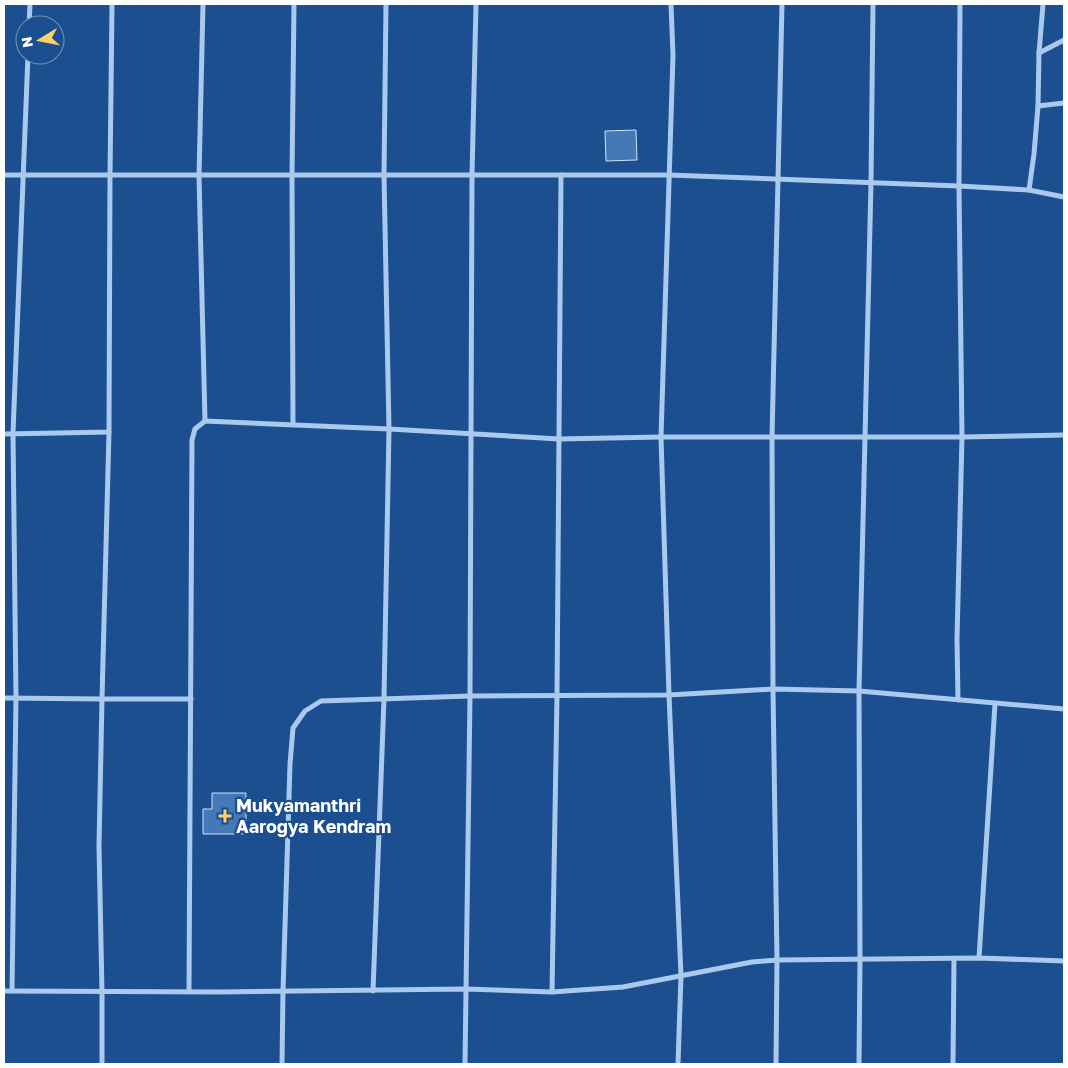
<svg xmlns="http://www.w3.org/2000/svg" width="1068" height="1068" viewBox="0 0 1068 1068" font-family="'Golos Text',sans-serif">
<rect width="100%" height="100%" fill="#1b4f8f"/>
<g fill="#4478b7" stroke="#cfe3fa">
<path d="M636,130l1,30 -31,1 -1,-30z"/>
<path d="M212,793h34v41h-43v-25h9z"/>
</g>
<g fill="none" stroke-linecap="round" stroke-linejoin="round">
<g stroke="#a9c9ee" stroke-width="5">
<path d="M203,4l-4,172 6,245"/>
<path d="M386,4l-2,171 5,254 170,10 102,-2h301l102,-2"/>
<path d="M671,4l2,51 -12,382 8,258 12,281 -3,88"/>
<path d="M29,25l1,-21"/>
<path d="M1039,53l25,-13"/>
<path d="M1038,106l26,-3"/>
<path d="M4,175h665l290,11 70,4 35,7"/>
<path d="M1029,190l5,-36 4,-48 1,-53 4,-49"/>
<path d="M293,425l-1,-250 2,-171"/>
<path d="M4,434l105,-2 1,-256 2,-172"/>
<path d="M4,698l98,1 7,-267"/>
<path d="M958,700l-1,-61 5,-202 -3,-251 1,-182"/>
<path d="M979,958l16,-254"/>
<path d="M4,991l216,1 246,-3 86,3 71,-5 129,-25 25,-2 202,-2 85,3"/>
<path d="M12,991l4,-293 -3,-265 15,-378"/>
<path d="M189,992l3,-552 3,-11 10,-8 184,8 -5,270 -11,292"/>
<path d="M552,992l5,-296 4,-521"/>
<path d="M102,1064v-72l-3,-146 3,-147h89"/>
<path d="M282,1064l1,-73 7,-227 3,-36 12,-17 16,-10 149,-5 199,-1 104,-6 86,2 205,18"/>
<path d="M465,1064l5,-368 2,-521 4,-171"/>
<path d="M776,1064l1,-104 -4,-271 -1,-252 6,-258 4,-175"/>
<path d="M859,1064l1,-105 -1,-268 12,-508 2,-179"/>
<path d="M953,1064l1,-105"/>
</g>
</g>
<path fill="#ffd166" stroke="#1b4f8f" stroke-width="2" d="M222.5 808.5h5v5h5v5h-5v5h-5v-5h-5v-5h5z"/>
<g text-anchor="middle" stroke-width="4.5" stroke-linejoin="round" paint-order="stroke">
<g font-size="18" font-weight="bold" fill="#fff" stroke="#1b4f8f" text-anchor="start">
<text x="236" y="812">Mukyamanthri<tspan x="236" dy="21">Aarogya Kendram</tspan></text>
</g>
</g>
<rect width="1068" height="1068" fill="none" stroke="#ffffff" stroke-width="10"/>
<g transform="translate(40 40) rotate(260)"><circle r="24" fill="#1b4f8f" stroke="#7695bc"/>
<path d="M0-4L9 19L0 12L-9 19Z" fill="#ffd166"/>
<text y="-8" font-size="14" font-weight="bold" text-anchor="middle" fill="#ffffff">N</text>
</g>
</svg>
